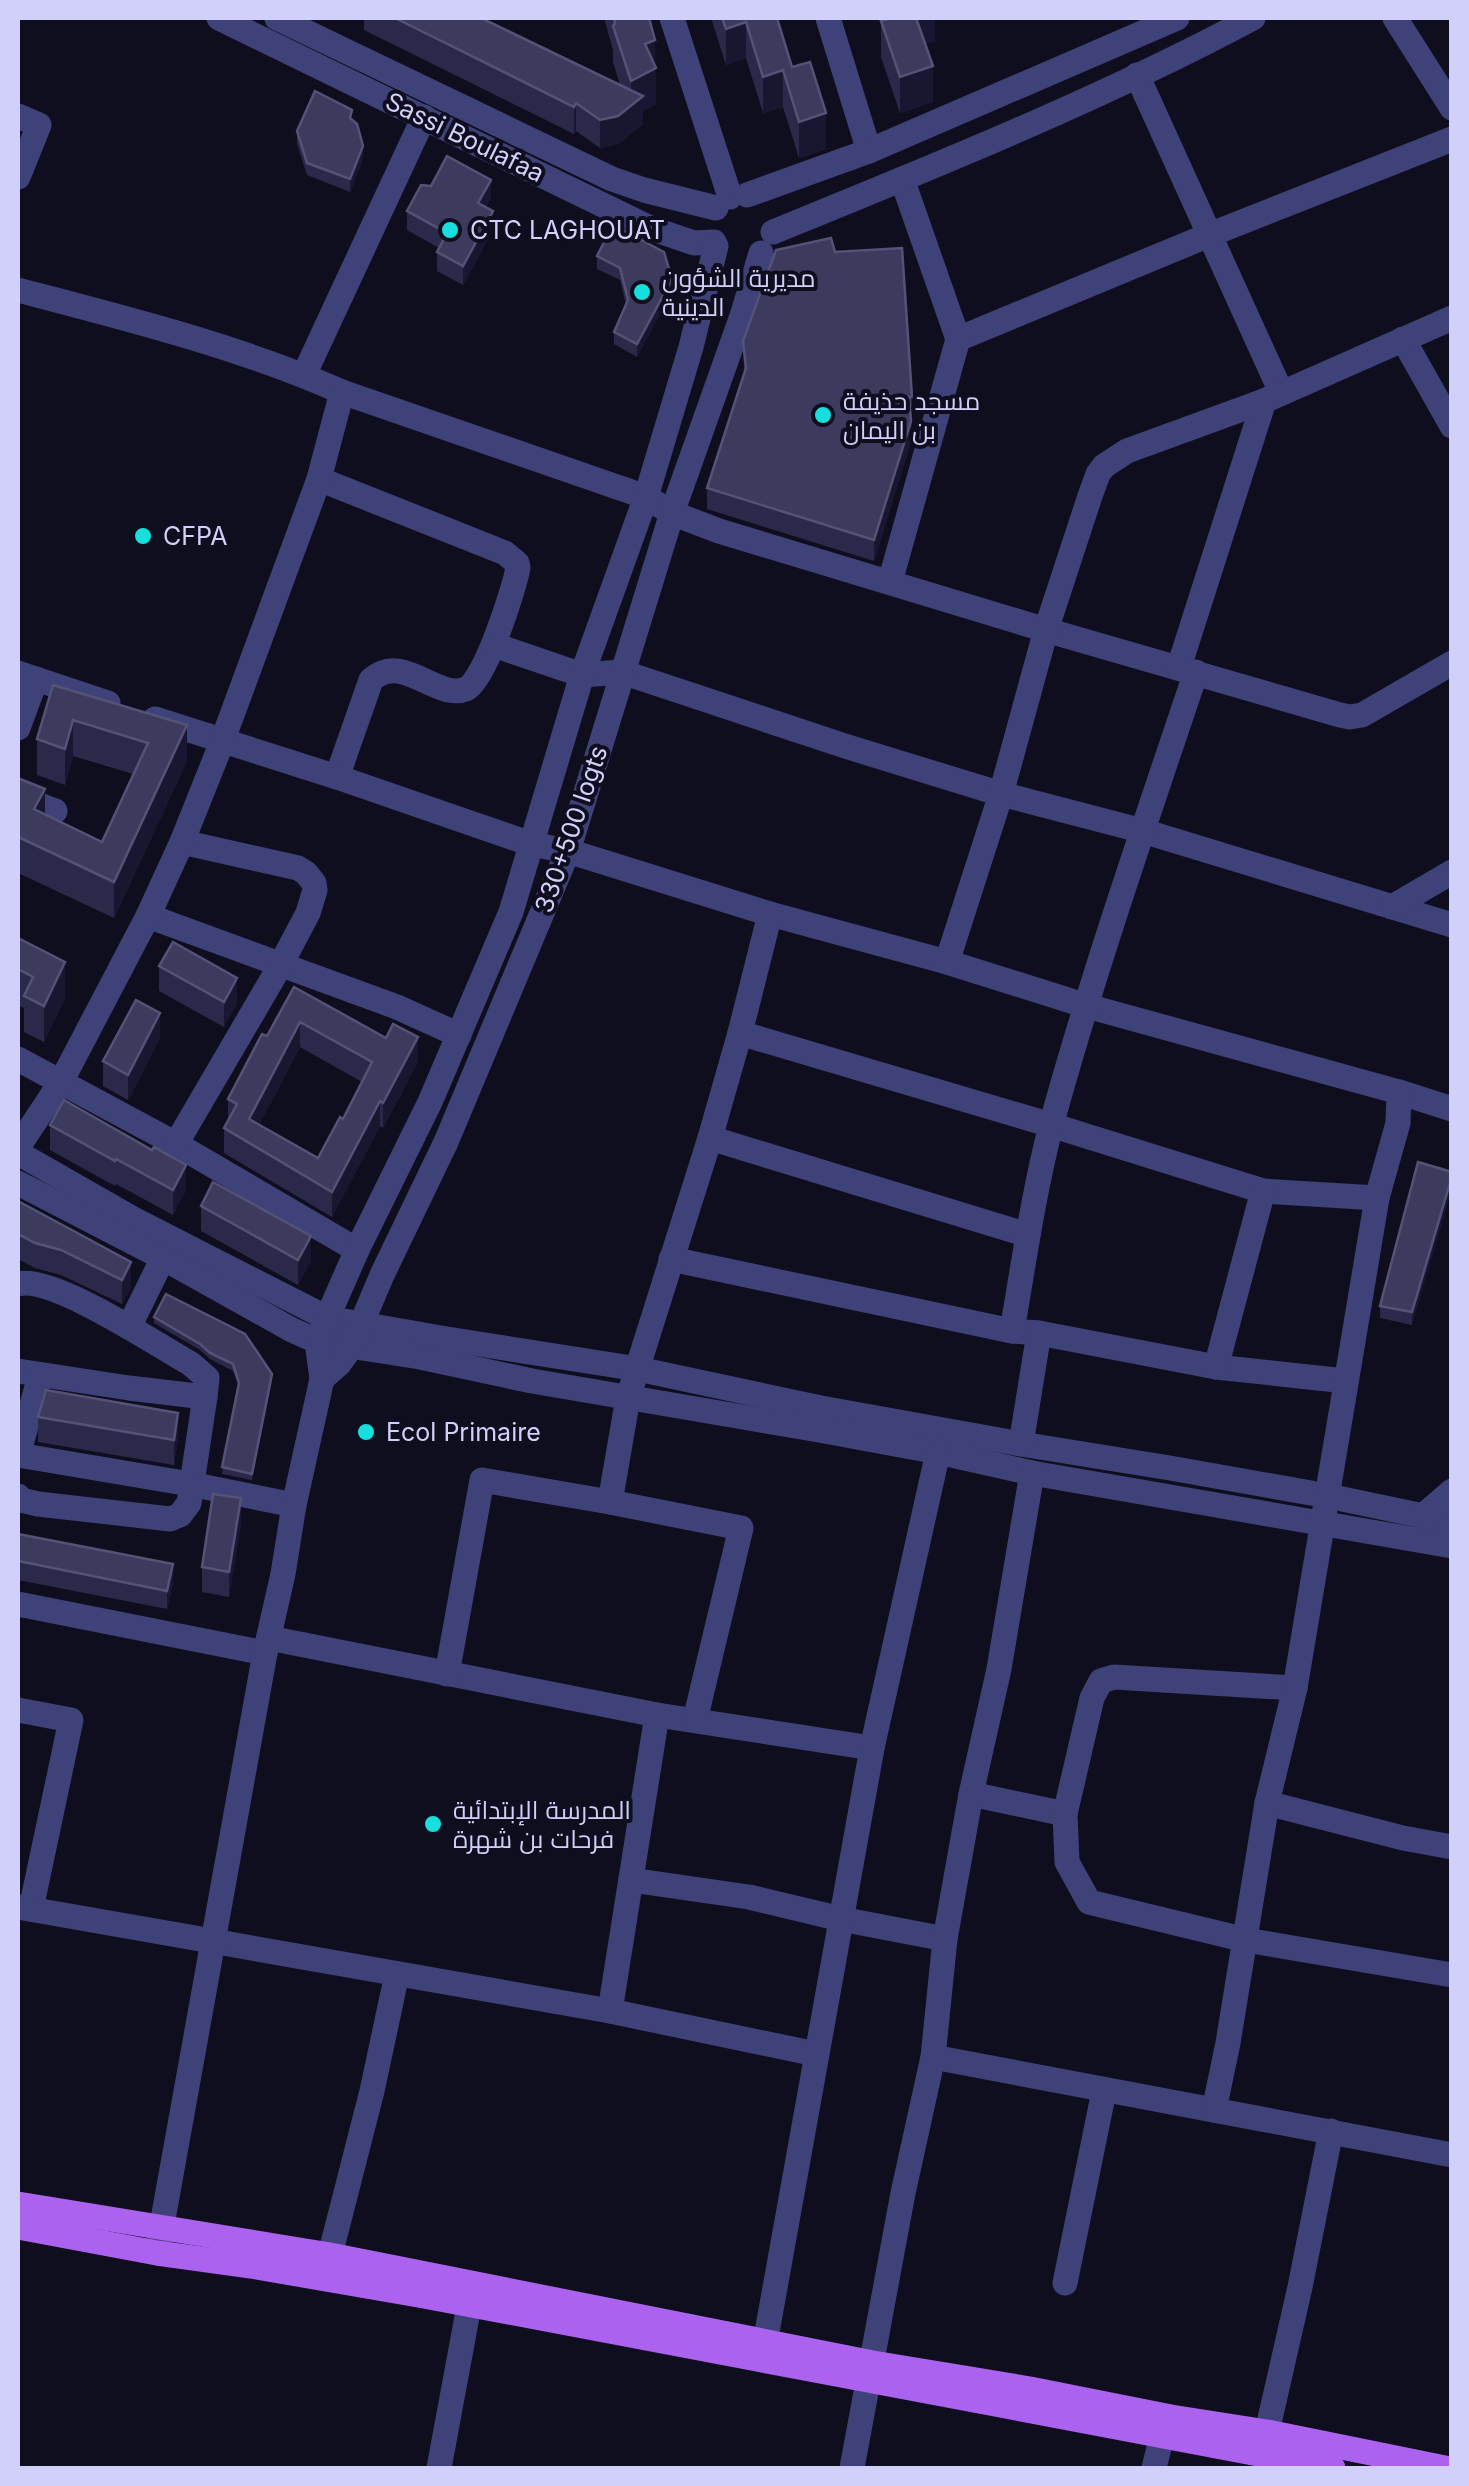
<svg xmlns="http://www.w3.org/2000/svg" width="1469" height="2486" viewBox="0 0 1469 2486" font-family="Inter,Cairo,sans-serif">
<rect width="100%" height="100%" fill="#0f0e1e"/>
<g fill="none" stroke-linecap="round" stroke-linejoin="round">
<g stroke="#3e4278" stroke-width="25">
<path d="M219,18l431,210 44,15 20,-1"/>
<path d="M277,18l335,161 32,11 72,18"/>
<path d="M672,18l58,179"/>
<path d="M828,18l41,133"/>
<path d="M1395,18l57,90"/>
<path d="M1137,75l144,317"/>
<path d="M18,116l21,9 -21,52"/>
<path d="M902,179l56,160 251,-104 243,-96"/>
<path d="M747,195l122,-44 308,-133"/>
<path d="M773,232c162,-66 326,-132 480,-214"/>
<path d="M18,290c107,28 223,57 324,102l304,105 26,16 47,18 327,99 294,85 10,2 12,-2 90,-52"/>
<path d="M1403,339l49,87"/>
<path d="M304,375l120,-258"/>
<path d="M319,479l186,74 12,10 1,5c-4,21 -33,113 -52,121 -30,12 -63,-38 -95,-9l-34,97"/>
<path d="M890,582l68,-243"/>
<path d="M494,645l88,30 40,-3 223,74 156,48 142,37 309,94"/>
<path d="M1179,667l85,-266"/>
<path d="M18,673l90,30"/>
<path d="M155,719l182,58 194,67 37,7 202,63 177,48 140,44 312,86 53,17"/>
<path d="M18,728l18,-49"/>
<path d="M18,797l37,14"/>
<path d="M1392,907l60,-35"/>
<path d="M148,916l249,91 62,28"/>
<path d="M947,962l54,-168 45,-164 44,-134 8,-22 6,-8 23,-15 137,-50 188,-83"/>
<path d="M740,1033l311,92 212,66 114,7"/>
<path d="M18,1059l158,85 181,106"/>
<path d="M710,1138l318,97"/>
<path d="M176,1144l104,-178 28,-53 7,-23 -1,-7 -8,-10 -8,-5 -116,-26"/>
<path d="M18,1147l43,-65 87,-166 34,-74 40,-100 97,-263 23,-87"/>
<path d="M18,1153l119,68 190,97 120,21 191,30 183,39 200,36 149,24 158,28 124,26"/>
<path d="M18,1183l145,75 129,72 25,11 103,16 112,24 287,49 119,22 94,21 420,73"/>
<path d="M671,1259l341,72 27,2 177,34 130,14"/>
<path d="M18,1284c35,-9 139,61 173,80l16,14 -2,19"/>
<path d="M129,1327l34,-69"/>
<path d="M1012,1331c12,-70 22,-141 40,-209 42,-152 94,-301 144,-450"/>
<path d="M1216,1367l47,-176"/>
<path d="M18,1371l111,17 76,9 -16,106 -9,12 -10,4 -132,-15 -17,-4 -3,-4"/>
<path d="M322,1379l17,-15 13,-18 30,-71 64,-133 122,-291 104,-338 70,-197 19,-63"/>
<path d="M1021,1444l18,-111"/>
<path d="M18,1455l172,29 104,21"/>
<path d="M18,1455l22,-79"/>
<path d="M1423,1516l29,-25"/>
<path d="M18,1604l247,49"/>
<path d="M269,1638l388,77 215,33"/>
<path d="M447,1674l35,-194 128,22"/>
<path d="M18,1710l53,10 -40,189"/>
<path d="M695,1720l46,-192 -131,-26 18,-104 82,-260 30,-105 30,-119"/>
<path d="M971,1794l94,20 2,48 22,40 157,38 206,35"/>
<path d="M1267,1803l136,35 49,9"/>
<path d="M1065,1814l27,-116 9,-17 13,-4 181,11"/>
<path d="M631,1880l118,17 92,22 104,20"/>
<path d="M18,1907l592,104 206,43"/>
<path d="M610,2011l47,-296"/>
<path d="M933,2057l519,98"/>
<path d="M1214,2110l14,-67 39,-240 28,-115 82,-490 21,-75 1,-31"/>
<path d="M158,2247l107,-594 18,-79 11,-69 28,-126 -5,-38 40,-91 73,-148 81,-190 71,-237 64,-178 45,-150 25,-101"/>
<path d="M330,2255l42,-164 25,-117"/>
<path d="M1065,2283l39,-192"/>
<path d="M762,2360l110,-612 66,-296"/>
<path d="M1267,2432l33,-145 31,-156"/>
<path d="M439,2468l30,-162"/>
<path d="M852,2468l51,-275 30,-136 12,-118 26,-145 28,-125 33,-196"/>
<path d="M1154,2468l8,-32 9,-19"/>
</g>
<g stroke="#ab63ef" stroke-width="25">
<path d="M18,2204l312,51 543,108 157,26 141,28 96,15 178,36"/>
<path d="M18,2227l139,26 94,13 173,30 909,172"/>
</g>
</g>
<g fill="#2b294a" fill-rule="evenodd">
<path d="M364,18h117l139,67 -7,-23v-12l-9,-32h45l6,47 1,39 -13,7v13l-25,20 -18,4 -24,-17 -2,3 -210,-104z"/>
<path d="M711,18h44l37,49 34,82 -27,9 -16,-51 -20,6 -17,-55 -20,7z"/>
<path d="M935,18v23l-10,3 8,58 -33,11 -19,-56v-36z"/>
<path d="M352,119l11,40 -13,33 -43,-17 -10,-31v-13z"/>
<path d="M491,198l-5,9 7,23 -30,55 -26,-14v-19l2,-4 -32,-18v-19z"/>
<path d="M835,252l77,145 -1,45 -37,119 -167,-52v-21l37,-114 -1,-33z"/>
<path d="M597,256l75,35 -35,66 -23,-13v-12l12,-27 -6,-25 -23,-11z"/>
<path d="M53,685l134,76 -73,157 -96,-45v-93l27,35 57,27 31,-68 -60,-18 -8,29 -28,-10v-36z"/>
<path d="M18,938l47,60 -21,44 -20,-10v-24l-6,-3z"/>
<path d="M159,966l78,37 -13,24 -65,-36z"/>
<path d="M294,987l124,75 -35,66 -3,-2 -48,91 -108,-64v-25l4,-7v-22l39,-63zM300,1047l62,35 -19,37 -25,39 -59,-33z"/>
<path d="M160,1038l-32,62 -25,-14v-25z"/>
<path d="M50,1125l136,65 -13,25 -57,-31 -1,2 -65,-36z"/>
<path d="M1418,1162l-6,163 -32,-7v-12z"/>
<path d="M18,1201l113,61v25l-9,17 -61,-29 -26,-7 -17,-9z"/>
<path d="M201,1206l110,55 -13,24 -97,-54z"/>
<path d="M154,1317l118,64 -20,99 -30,-6 17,-87 -6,-16 -23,-12 -10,-9 -46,-27z"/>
<path d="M38,1417l140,21 -4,27 -136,-23z"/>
<path d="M241,1523l-12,74 -27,-5v-25z"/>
<path d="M18,1534l155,49 -6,26 -149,-29z"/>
</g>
<g fill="#191631">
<path d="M914,18h21v23l-21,6z"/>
<path d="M746,22v36l-20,7v-36z"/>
<path d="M655,40l1,64 -13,7v13l-25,20 -18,4v-28l31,-14v-25l14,-37z"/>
<path d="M933,66v36l-33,11v-36z"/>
<path d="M783,70v37l-20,6v-36z"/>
<path d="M576,103v28l-2,3v-27z"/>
<path d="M826,113v36l-27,9v-36z"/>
<path d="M363,146v13l-13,33v-13z"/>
<path d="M491,180v18l-13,24v-19z"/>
<path d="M493,211v19l-30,55v-19z"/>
<path d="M672,279v12l-35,66v-13z"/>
<path d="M911,421v21l-37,119v-21z"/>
<path d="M73,720v36l-8,29v-36z"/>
<path d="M187,725v36l-73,157v-36z"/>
<path d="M45,789v36l-11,20v-36z"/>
<path d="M65,962v36l-21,44v-36z"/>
<path d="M237,978v25l-13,24v-25z"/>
<path d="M160,1013v25l-32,62v-25z"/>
<path d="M300,1022v25l-51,97v-25z"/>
<path d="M418,1037v25l-35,66v-25z"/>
<path d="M380,1101v25l-48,91v-25z"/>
<path d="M186,1165v25l-13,25v-25z"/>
<path d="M1452,1176v13l-40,136v-13z"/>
<path d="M311,1236v25l-13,24v-25z"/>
<path d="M131,1262v25l-9,17v-24z"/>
<path d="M272,1374v7l-20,99v-6z"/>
<path d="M178,1413v25l-4,27v-25z"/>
<path d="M241,1498v25l-12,74v-25z"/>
<path d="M173,1564v19l-6,26v-18z"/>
</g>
<g fill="#3d3b5d" stroke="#545276" stroke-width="2.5" fill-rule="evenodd">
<path d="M395,18h86l162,78 -25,20 -18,4 -24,-17 -2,4z"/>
<path d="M614,18h35l6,22 -10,4 11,24 -25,13 -18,-55 2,-3z"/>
<path d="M722,18h55l15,49 18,-5 16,51 -27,9 -16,-52 -20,7 -17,-55 -20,7z"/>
<path d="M891,18h25l17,48 -33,11 -19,-56z"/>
<path d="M315,91l37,19 -2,8 7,6 6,22 -13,33 -43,-16 -10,-32z"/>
<path d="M447,156l44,24 -13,23 15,8 -30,55 -26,-14 10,-19 -40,-22 14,-26 10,1z"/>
<path d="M613,225l51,27 8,27 -35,65 -23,-12 14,-32 -8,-32 -23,-12z"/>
<path d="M831,238l4,14 67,-4 10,149h-3l2,24 -37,119 -167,-52 39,-120 -3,-27 33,-91z"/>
<path d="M53,685l134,40 -73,157 -96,-45v-59l27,11 -11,20 68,33 46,-99 -75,-23 -8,29 -28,-10z"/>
<path d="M18,938l47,24 -21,44 -20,-10 9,-19 -15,-8z"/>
<path d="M173,942l64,36 -13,24 -65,-36z"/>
<path d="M294,987l92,51 7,-14 25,13 -35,66 -3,-2 -48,91 -108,-64 13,-24 -9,-5 34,-65 5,2zM300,1022l72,40 -29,57 -3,-2 -22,41 -69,-39z"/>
<path d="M136,1000l24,13 -32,62 -25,-14z"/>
<path d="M64,1100l88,50 2,-3 32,18 -13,25 -57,-31 -1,2 -65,-36z"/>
<path d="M1418,1162l34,10v4l-40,136 -32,-6z"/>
<path d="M213,1182l98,54 -13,24 -97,-54z"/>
<path d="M18,1201l113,61 -9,18 -61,-30 -26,-7 -17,-9z"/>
<path d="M166,1294l79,40 27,40 -20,100 -30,-7 17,-84 -6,-19 -23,-11 -10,-9 -46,-27z"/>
<path d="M46,1390l132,23 -4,27 -136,-23z"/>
<path d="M213,1494l28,4 -12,74 -27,-5z"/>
<path d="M18,1534l155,30 -6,27 -149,-30z"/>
</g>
<g fill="#17dfdd" stroke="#0f0e1e" stroke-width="4">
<circle cx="450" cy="230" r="10"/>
<circle cx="642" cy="292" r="10"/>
<circle cx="823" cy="415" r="10"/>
<circle cx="143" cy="536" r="10"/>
<circle cx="366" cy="1432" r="10"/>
<circle cx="433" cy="1824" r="10"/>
</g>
<g text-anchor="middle" stroke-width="8" stroke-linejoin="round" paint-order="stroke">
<g font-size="25" fill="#d0d0fa" stroke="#0f0e1e">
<text transform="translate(465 137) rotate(26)" y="9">Sassi Boulafaa</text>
<text transform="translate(571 829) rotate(-71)" y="9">330+500 logts</text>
</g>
<g font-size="25" fill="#d0d0fa" stroke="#0f0e1e" text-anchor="start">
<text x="470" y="239">CTC LAGHOUAT</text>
<text x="662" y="287">مديرية الشؤون<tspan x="662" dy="29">الدينية</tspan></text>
<text x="843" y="410">مسجد حذيفة<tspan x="843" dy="29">بن اليمان</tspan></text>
<text x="163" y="545">CFPA</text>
<text x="386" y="1441">Ecol Primaire</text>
<text x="453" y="1819">المدرسة الإبتدائية<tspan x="453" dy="29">فرحات بن شهرة</tspan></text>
</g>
</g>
<rect width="1469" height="2486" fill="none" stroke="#d0d0fa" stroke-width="40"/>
</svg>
